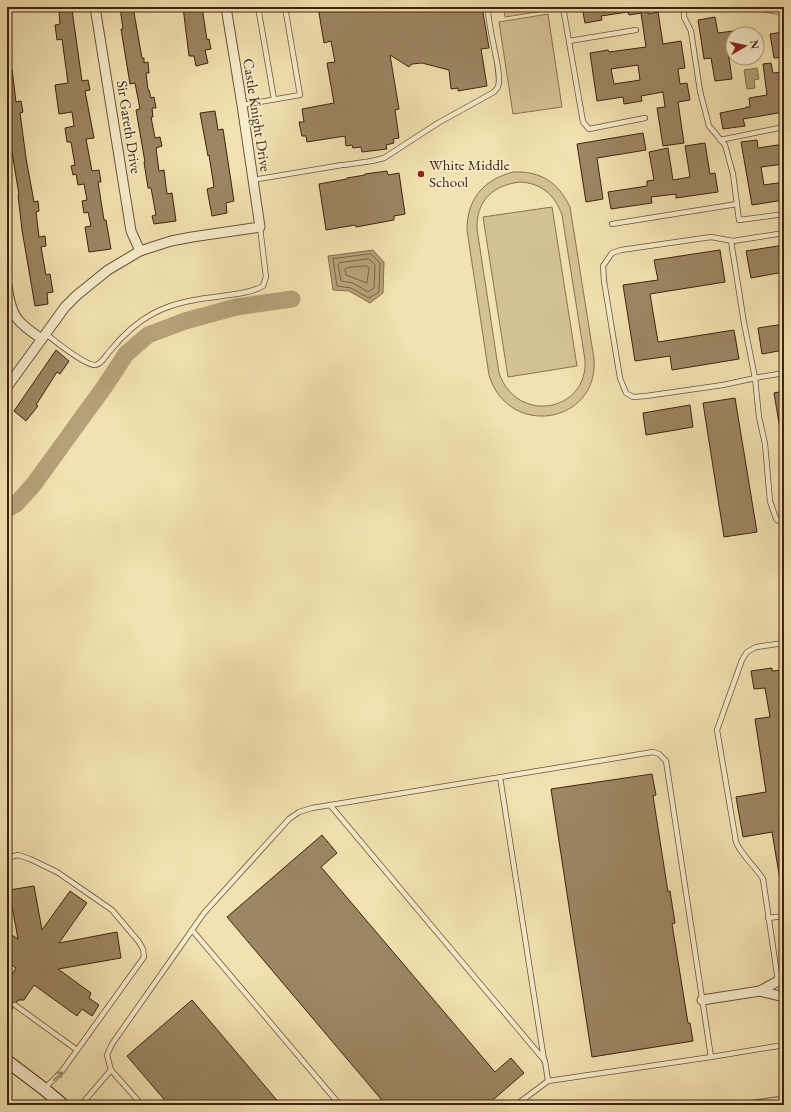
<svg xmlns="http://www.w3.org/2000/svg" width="791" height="1112" viewBox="0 0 791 1112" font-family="'EB Garamond',serif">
<rect width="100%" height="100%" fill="#f3e2b1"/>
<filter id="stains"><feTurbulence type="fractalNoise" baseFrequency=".005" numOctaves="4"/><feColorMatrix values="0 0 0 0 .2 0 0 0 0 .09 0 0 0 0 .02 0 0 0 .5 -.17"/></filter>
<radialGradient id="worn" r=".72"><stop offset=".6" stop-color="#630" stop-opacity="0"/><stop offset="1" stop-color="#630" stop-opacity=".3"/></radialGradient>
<g fill="#d4c295" stroke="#897252" fill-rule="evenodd">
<path d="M503,7h40l1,4 -39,6z"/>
<path d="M548,14l14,93 -49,7 -14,-92z"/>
<path d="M513,172c28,-1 45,10 57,35l24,152c5,65 -86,80 -105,16l-22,-145c0,-31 16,-50 46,-58zM520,182c21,1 35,13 42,33l23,145c3,52 -68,65 -86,13l-22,-144c-1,-28 16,-44 43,-47z"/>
<path d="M552,207l25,159 -69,11 -25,-160z"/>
</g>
<g fill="#b5a17a" stroke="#856f4f">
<path d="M757,68l2,11 -5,1 1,8 -8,1 -3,-19z"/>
<path d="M373,250l11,12 -1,31 -13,10 -21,-12 -16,-1 -5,-34z"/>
</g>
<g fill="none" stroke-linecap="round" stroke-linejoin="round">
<g stroke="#7a6244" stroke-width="1">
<path d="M371,254l9,9 -1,29 -10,6 -18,-10 -14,-2 -4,-27z"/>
<path d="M369,259l6,6 -1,23 -6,4 -15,-9 -12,-2 -3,-16 1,-2z"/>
<path d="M366,266l3,2 -2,15 -21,-8 -1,-5 1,-2z"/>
</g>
<path stroke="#b5a17a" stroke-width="17" d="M7,509l9,-5 18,-20 71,-98 21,-32 22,-19 37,-14 51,-14 56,-8"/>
</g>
<g fill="#9c8663" stroke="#3e230f" fill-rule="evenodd">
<path d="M120,7h13l9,51h2v5l4,-1 1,11h-3l2,17h1l2,8 3,-1 2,11h-4l1,9h-2l4,21 5,-1 2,9 -6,2 3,23 5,-1 3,24 5,-1 4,28 -22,3 -2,-8 4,-1 -5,-27h-3l-4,-26h1l-9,-52 4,-1 -5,-26 -5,1 -9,-55h2z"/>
<path d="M183,7h19l5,33 2,-1 2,10 -6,1 3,13 -12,3 -2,-10h-5z"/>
<path d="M482,7l7,41 -8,1 6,37 -29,5v-3l-7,1 -2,-19 -27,-7 -10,1 -3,3 -19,-12 9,54 -4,1 4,28 -6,1 1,4 -8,2 1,4 -25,3 -1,-5 -8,1 -1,-3 -6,1 -1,-10 -38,6 -1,-6h-4l-3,-14h5l-2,-13 32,-6 -7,-40 8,-1 -4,-21 -7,2 -5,-30 2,-5z"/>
<path d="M582,7h71v4l-5,1v2l10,-2 5,32 18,-3 4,27 -7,1 2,15 7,-1 3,17 -12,2 6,41 -21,3 -6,-38 8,-1 -2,-15 -22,4 1,5 -18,3 -1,-7 -26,4 -7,-48 18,-3 1,2 37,-5 -5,-34 -12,2 -1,-3 -27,4 1,4 -17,3zM638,65l2,15 -26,4 -3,-15z"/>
<path d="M72,10l10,71 6,-1 2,10 -5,1 9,47 -8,1 6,32 7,-1 2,12h-3l6,38h2l5,29 -22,3 -4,-25 6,-1 -3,-14 -4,1 -2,-12 5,-1 -3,-16 -6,1 -2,-11 -3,1 -2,-9 4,-1 -4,-23h-4l-2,-14 9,-2 -2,-14 -13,2 -4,-29 13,-2 -6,-44 -5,1 -2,-15 5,-1 -1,-12z"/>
<path d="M715,17l3,16 15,-2v19l-5,1 4,28 -17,2 -4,-23 -7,1 -6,-39z"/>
<path d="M784,32v25l-10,1 -4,-24z"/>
<path d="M771,63l2,10 10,-1 1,10v30l-41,7 2,7 -22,3 -3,-16 26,-5v-1h4l-1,-9 18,-3 -4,-31z"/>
<path d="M12,69l4,33 5,-1 2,11 -3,1 6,45 8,44 4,-1 1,10 -3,1 3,25 6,-1 1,10 -5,1 5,28 4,-1 3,18 -6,1 1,11 -13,2 -13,-76 -4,-35h1l-7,-43 -3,1 -2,-18v-65z"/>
<path d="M215,111l3,19 5,-1 11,72 -8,2 1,10 -15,3 -5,-27 7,-2 -5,-32 -1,1 -8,-43z"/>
<path d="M643,133l3,17 -49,8 6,41 -17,3 -9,-58z"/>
<path d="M757,140l1,8 26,-4v20l-23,3 3,18 20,-3v18l-32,5 -11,-63z"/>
<path d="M705,143l5,31 5,-1 3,19 -42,6v-4l-25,3 1,6 -41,6 -3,-17 39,-6v-5l7,-1 -5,-28 19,-4 5,32 17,-3 -5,-31z"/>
<path d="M387,171l1,4 11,-2 6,41 -11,2v4l-38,7 -1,-2 -29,5 -7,-46 28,-5v-1l18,-3v-1z"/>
<path d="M784,245v27l-33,6 -5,-27z"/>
<path d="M720,250l5,32 -75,12 8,48 76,-12 5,29 -67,11 -2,-14 -35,5 -12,-76 35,-5 -4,-20z"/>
<path d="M784,324v26l-22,4 -4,-26z"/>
<path d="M56,350l13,11 -9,13 -3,-2 -21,33 2,1 -12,15 -12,-10z"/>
<path d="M784,391v38h-4l-6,-36z"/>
<path d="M735,398l22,134 -33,5 -21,-134z"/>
<path d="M690,405l3,22 -47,8 -3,-22z"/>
<path d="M772,668v3l12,-1v210h-4l-8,-48 -29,5 -7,-40 30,-5 -11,-73 15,-2 -5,-29 -11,1 -3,-18z"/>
<path d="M652,774l4,21 -3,1 15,96 2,-1 5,32 -3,1 16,99h2l3,18 -101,16 -41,-268z"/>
<path d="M322,835l15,18 -16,14 174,205 16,-14 13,15 -37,32h-101l-159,-188z"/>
<path d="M34,886l8,44 28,-39 17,12 -28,40 58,-11 4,26 -63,11 33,24 -2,5 10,7 -7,11 -10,-7 -5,7 -43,-31 -10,15h-6l-1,2 -5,1 -1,2 2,3 -6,8v-34l9,-14 -9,-6v-30l11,7 -9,-49z"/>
<path d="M192,1000l89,105h-112l-42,-49z"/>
</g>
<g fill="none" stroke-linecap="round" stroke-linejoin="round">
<defs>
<g id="lane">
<path d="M258,7l16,92"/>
<path d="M563,7l20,115 6,7 56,-11"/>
<path d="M684,7v10l7,14 9,60 9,35 16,19 8,29 6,46 45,-6"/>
<path d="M754,7l30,6"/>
<path d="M569,41l67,-11"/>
<path d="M242,105l58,-10 -15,-88"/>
<path d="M720,140l64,-13"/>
<path d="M344,165l28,-4 12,-3 54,-35 56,-31c1,-2 3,-3 4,-5 5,-14 -11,-60 -10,-80"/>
<path d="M253,180l89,-15"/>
<path d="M612,224l125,-20"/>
<path d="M784,233l-51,8 -22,-4 -90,13 -9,3 -9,13 1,15 16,97 6,15 7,4 13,-1 77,-11 37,-8 24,-4"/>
<path d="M731,241l13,82 11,55 4,39 6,27 5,57 5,15 2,4 7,2"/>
<path d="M46,334c9,7 38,31 49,31 6,0 11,-10 15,-14 12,-15 27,-29 44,-38 21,-11 44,-14 68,-17 13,-2 29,-3 41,-10l3,-9 -6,-50"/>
<path d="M500,777l44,283"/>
<path d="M330,805l215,256 3,20"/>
<path d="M7,858l11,-3 12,4 27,13 55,38 27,32 4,7 1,8 -82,114 -18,18"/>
<path d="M768,918l16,-2"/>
<path d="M192,930l148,175"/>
<path d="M778,981l-15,-102c-8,-13 -21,-23 -27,-37l-19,-112 25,-70 5,-8 9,-5 28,-4"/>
<path d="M15,1005l62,45"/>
<path d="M711,1057l73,-12"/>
<path d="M81,1105l30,-35"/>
<path d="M142,1105l-31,-35 -4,-15 5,-11 92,-131 85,-94 10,-7 13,-4 341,-56 6,2 7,7 45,296 -163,24 -32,24"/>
</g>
<g id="street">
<path d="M95,7l36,224 9,20"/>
<path d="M7,285c4,31 9,37 35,54"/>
<path d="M7,387l58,-80 12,-12 31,-25 32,-19 31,-10 21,-4 68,-10 -18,-122 -16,-98"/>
<path d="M760,991l20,5h4"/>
<path d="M702,1000l58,-9 18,-10 6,-1"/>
<path d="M755,1105l29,-4"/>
</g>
<path id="secondary" d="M7,1061l37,28 19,16"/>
</defs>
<use href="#lane" stroke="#6b5338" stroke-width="6"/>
<use href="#street" stroke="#6b5338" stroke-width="11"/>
<use href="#secondary" stroke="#3e230f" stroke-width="14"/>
<use href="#lane" stroke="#f7eccc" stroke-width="4.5"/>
<use href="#street" stroke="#f7eccc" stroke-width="9"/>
<use href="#secondary" stroke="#f7eccc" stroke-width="12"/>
</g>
<defs><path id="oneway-shaft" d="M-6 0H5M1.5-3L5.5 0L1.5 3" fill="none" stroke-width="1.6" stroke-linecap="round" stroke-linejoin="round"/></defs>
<use stroke="#9a886e" href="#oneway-shaft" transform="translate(58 1076) rotate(-44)"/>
<circle fill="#8f2418" stroke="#f7eccc" stroke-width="1.5" cx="421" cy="174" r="4"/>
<g text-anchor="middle" stroke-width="3" stroke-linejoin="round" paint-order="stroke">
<g font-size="15" fill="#3e230f" stroke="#f7eccc">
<text transform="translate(257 115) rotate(81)" y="5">Castle Knight Drive</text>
<text transform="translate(129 127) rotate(81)" y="5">Sir Gareth Drive</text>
</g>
<g font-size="15" fill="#3e230f" stroke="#f7eccc" text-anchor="start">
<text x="429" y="170">White Middle<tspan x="429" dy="17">School</tspan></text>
</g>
</g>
<rect width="791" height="1112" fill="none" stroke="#f3e2b1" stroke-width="24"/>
<rect x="8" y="8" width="775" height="1096" fill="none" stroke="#3e230f" stroke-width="2"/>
<rect x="12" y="12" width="767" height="1088" fill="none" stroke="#3e230f"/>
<g transform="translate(745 46) rotate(81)"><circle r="19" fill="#f7eccc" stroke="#ad9c80"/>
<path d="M0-3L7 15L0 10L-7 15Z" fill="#8f2418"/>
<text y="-6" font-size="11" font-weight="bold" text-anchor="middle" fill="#3e230f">N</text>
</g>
<rect width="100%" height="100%" filter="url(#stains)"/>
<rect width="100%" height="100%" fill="url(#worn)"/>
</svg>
